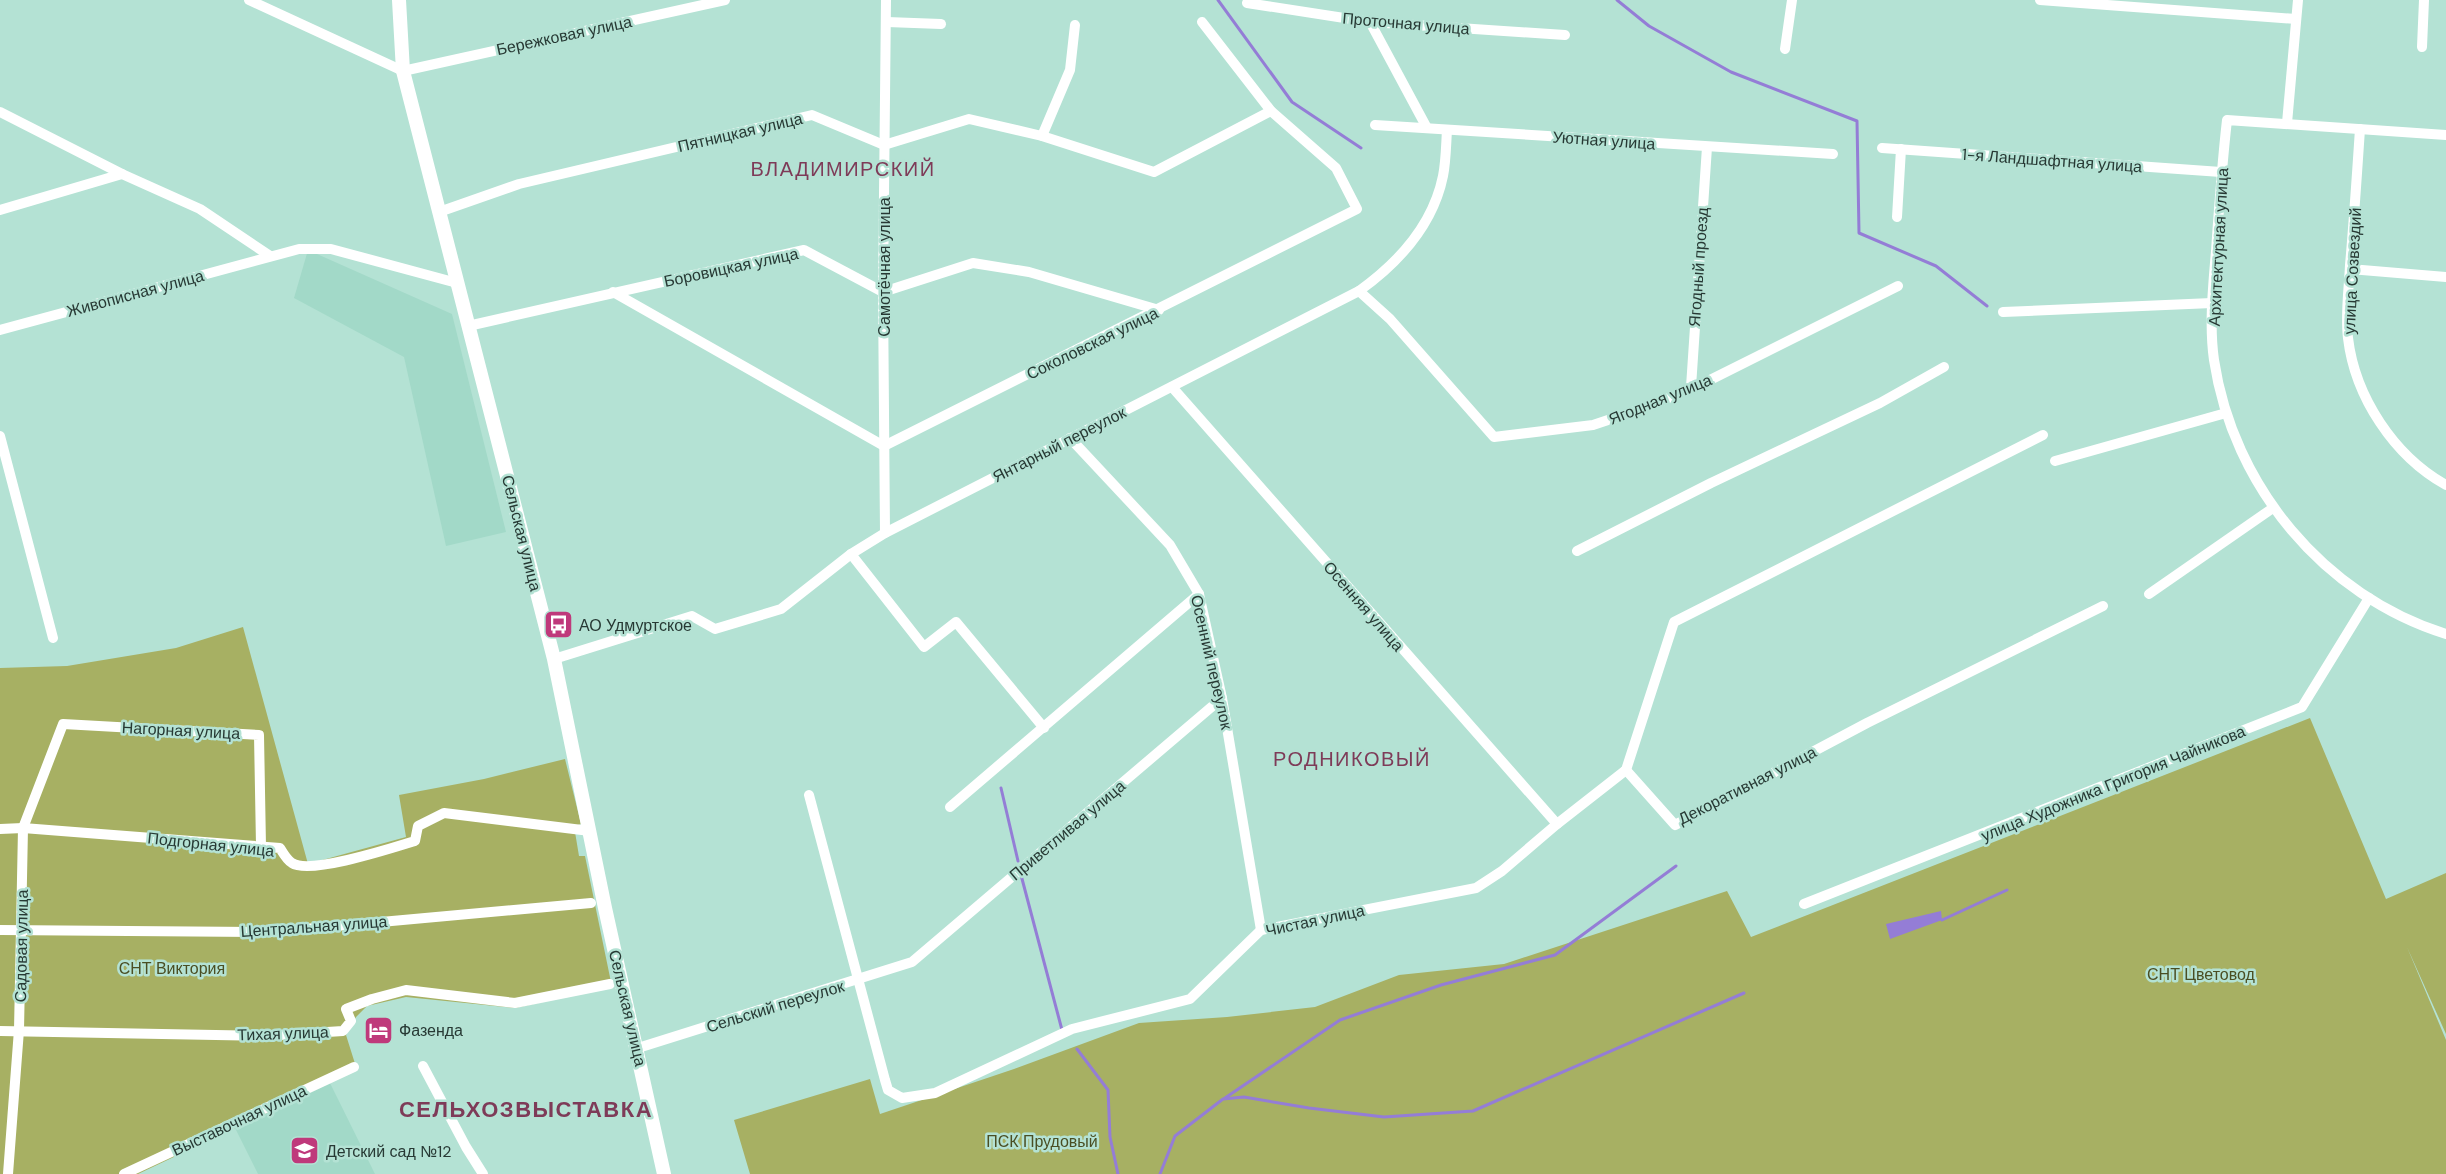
<svg xmlns="http://www.w3.org/2000/svg" width="2446" height="1174" viewBox="0 0 2446 1174" font-family="'DM Sans',sans-serif">
<rect width="100%" height="100%" fill="#b4e2d4"/>
<g fill="#a2d9c8">
<path d="M308,250l144,64 54,218 -60,14 -42,-189 -110,-59z"/>
<path d="M330,1083l45,91h-117l-23,-46z"/>
</g>
<g fill="#a7b063">
<path d="M243,627l65,237 98,-27 -7,-42 85,-16 81,-20 16,65 -7,2 5,30h6l27,131 -97,21 -109,-11 -39,9 -11,11 -10,18 11,35 -219,104h-138v-506l67,-2 109,-18z"/>
<path d="M2310,718l76,181 60,-26v161l-39,-87 39,93v134h-1696l-16,-54 136,-41 10,35 134,-45 125,-46 88,-6 88,-10 84,-32 105,-11 223,-73 24,46z"/>
</g>
<path fill="#947dd6" d="M1941,911l1,9 -52,19 -4,-15z"/>
<g fill="none" stroke-linecap="round" stroke-linejoin="round">
<g stroke="#947dd6" stroke-width="3">
<path d="M1218,0l74,102 69,46"/>
<path d="M1617,0l32,26 82,46 126,49 2,112 77,33 51,40"/>
<path d="M1001,788l17,73"/>
<path d="M1021,875l41,155"/>
<path d="M1942,920l65,-30"/>
<path d="M1077,1049l31,41 2,47 8,37"/>
<path d="M1225,1098l115,-78 101,-35 114,-30 121,-89"/>
<path d="M1160,1174l15,-38 48,-37 21,-2 65,11 75,9 89,-6 271,-118"/>
</g>
<g stroke="#fff" stroke-width="10">
<path d="M249,0l154,71 322,-71"/>
<path d="M2040,0l256,19"/>
<path d="M1247,3l123,19 195,13"/>
<path d="M887,22l54,2"/>
<path d="M1370,22l57,106"/>
<path d="M2422,47l2,-47"/>
<path d="M1785,49l7,-49"/>
<path d="M0,112l122,62 78,35 70,47"/>
<path d="M2287,123l11,-123"/>
<path d="M1375,125l458,29"/>
<path d="M2360,129c-3,45 -6,91 -10,136 -1,24 -5,50 -2,73 7,59 46,118 98,147"/>
<path d="M2446,135l-219,-15c-5,44 -8,87 -11,131 -3,36 -7,74 -2,109 19,126 110,236 232,274"/>
<path d="M1042,136l28,-66 5,-45"/>
<path d="M1882,148l339,24"/>
<path d="M0,210l122,-36"/>
<path d="M439,212l80,-28 293,-69 72,30 85,-26 73,17 112,36 117,-61"/>
<path d="M1897,217l4,-68"/>
<path d="M2350,269l96,8"/>
<path d="M1359,291l31,28 104,118 99,-12 57,-19 58,-25 190,-95"/>
<path d="M613,292l271,154 473,-237 -21,-41 -65,-57 -69,-89"/>
<path d="M2003,312l209,-9"/>
<path d="M468,326l336,-76 79,42 90,-29 56,9 130,38"/>
<path d="M0,330l299,-81h32l126,34"/>
<path d="M1172,387l385,437"/>
<path d="M1691,387l16,-240"/>
<path d="M0,436l53,202"/>
<path d="M1070,438l100,107 29,49 23,104 39,232"/>
<path d="M2055,461l171,-48"/>
<path d="M885,533l-2,-241 3,-292"/>
<path d="M1577,551l134,-68 169,-80 64,-36"/>
<path d="M2149,594l124,-86"/>
<path d="M554,659l138,-43 23,13 66,-20 70,-55"/>
<path d="M1044,728l-88,-106 -32,25 -73,-93 34,-21 474,-242c39,-28 74,-66 84,-115 3,-15 3,-31 4,-46"/>
<path d="M1626,770l48,-148 369,-187"/>
<path d="M1626,770l49,55 192,-102 236,-117"/>
<path d="M809,795l76,285 3,10 14,8 33,-5 137,-64 118,-30 71,-69 215,-42 26,-17 55,-47 69,-54"/>
<path d="M950,807l249,-213"/>
<path d="M0,829l23,-1 257,20c3,5 7,12 12,15 18,12 100,-15 123,-22l3,-15 26,-13 146,18"/>
<path d="M1804,904l498,-197 67,-109"/>
<path d="M0,930l271,2 320,-29"/>
<path d="M0,1031l264,5 79,-5 8,-10 -5,-12 26,-10 34,-9 109,13 95,-19"/>
<path d="M638,1048l274,-86 310,-264"/>
<path d="M423,1066l43,81 17,27"/>
<path d="M8,1174l11,-144 4,-202 40,-104 196,11 2,111"/>
<path d="M124,1174l230,-107"/>
</g>
<path stroke="#fff" stroke-width="14" d="M399,0l4,71 151,588 51,249 59,266"/>
</g>
<defs>
<symbol id="bus-square" viewBox="-11 -11 22 22"><rect x="-9" y="-9" width="18" height="18" rx="4" fill="#bf397b" stroke="#b4e2d4"/><path d="M-5-6H5V4H4V6H2V4H-2V6H-4V4H-5ZM-3.5-4V0h7V-4ZM-3.5 1.2v1.5H-2V1.2ZM2 1.2v1.5H3.5V1.2Z" fill="#fff"/></symbol>
<symbol id="hotel-square" viewBox="-11 -11 22 22"><rect x="-9" y="-9" width="18" height="18" rx="4" fill="#bf397b" stroke="#b4e2d4"/><path d="M-6-4.5h1.5V1H6V5H4.5V3h-9V5H-6ZM-4 0a1.8 1.8 0 1 1 3.6 0ZM.5 0V-2.5h3Q6-2.5 6 0Z" fill="#fff"/></symbol>
<symbol id="school-square" viewBox="-11 -11 22 22"><rect x="-9" y="-9" width="18" height="18" rx="4" fill="#bf397b" stroke="#b4e2d4"/><path d="M0-5L7-2L0 1L-7-2ZM-4 1L0 2.5L4 1V4Q0 6-4 4Z" fill="#fff"/></symbol>
</defs>
<g fill-rule="evenodd">
<use href="#bus-square" x="542" y="608" width="33" height="33"/>
<use href="#hotel-square" x="362" y="1014" width="33" height="33"/>
<use href="#school-square" x="288" y="1134" width="33" height="33"/>
</g>
<g text-anchor="middle" stroke-width="5" stroke-linejoin="round" paint-order="stroke">
<g font-size="16" fill="#273934" stroke="#b4e2d4">
<text transform="translate(1406 23) rotate(5)" y="6">Проточная улица</text>
<text transform="translate(564 35) rotate(-12)" y="6">Бережковая улица</text>
<text transform="translate(740 132) rotate(-13)" y="6">Пятницкая улица</text>
<text transform="translate(1604 140) rotate(4)" y="6">Уютная улица</text>
<text transform="translate(2052 160) rotate(4)" y="6">1-я Ландшафтная улица</text>
<text transform="translate(2218 247) rotate(-87)" y="6">Архитектурная улица</text>
<text transform="translate(731 267) rotate(-12)" y="6">Боровицкая улица</text>
<text transform="translate(884 267) rotate(-90)" y="6">Самотёчная улица</text>
<text transform="translate(1698 267) rotate(-86)" y="6">Ягодный проезд</text>
<text transform="translate(2352 271) rotate(-87)" y="6">улица Созвездий</text>
<text transform="translate(135 293) rotate(-15)" y="6">Живописная улица</text>
<text transform="translate(1092 343) rotate(-26)" y="6">Соколовская улица</text>
<text transform="translate(1660 399) rotate(-22)" y="6">Ягодная улица</text>
<text transform="translate(1059 444) rotate(-27)" y="6">Янтарный переулок</text>
<text transform="translate(522 533) rotate(76)" y="6">Сельская улица</text>
<text transform="translate(1364 606) rotate(49)" y="6">Осенняя улица</text>
<text transform="translate(1212 662) rotate(77)" y="6">Осенний переулок</text>
<text transform="translate(181 730) rotate(3)" y="6">Нагорная улица</text>
<text transform="translate(2113 783) rotate(-22)" y="6">улица Художника Григория Чайникова</text>
<text transform="translate(1747 785) rotate(-27)" y="6">Декоративная улица</text>
<text transform="translate(1067 830) rotate(-40)" y="6">Приветливая улица</text>
<text transform="translate(211 844) rotate(6)" y="6">Подгорная улица</text>
<text transform="translate(1315 920) rotate(-12)" y="6">Чистая улица</text>
<text transform="translate(314 926) rotate(-4)" y="6">Центральная улица</text>
<text transform="translate(21 946) rotate(-89)" y="6">Садовая улица</text>
<text transform="translate(775 1006) rotate(-17)" y="6">Сельский переулок</text>
<text transform="translate(628 1008) rotate(77)" y="6">Сельская улица</text>
<text transform="translate(283 1033) rotate(-2)" y="6">Тихая улица</text>
<text transform="translate(239 1120) rotate(-25)" y="6">Выставочная улица</text>
</g>
<g font-size="16" fill="#273934" stroke="#b4e2d4" text-anchor="start">
<text x="579" y="631">АО Удмуртское</text>
<text x="399" y="1036">Фазенда</text>
<text x="326" y="1157">Детский сад №12</text>
</g>
<g font-size="16" fill="#4a4e23" stroke="#b4e2d4">
<text x="172" y="974">СНТ Виктория</text>
<text x="2201" y="980">СНТ Цветовод</text>
<text x="1042" y="1147">ПСК Прудовый</text>
</g>
<g font-size="20" letter-spacing="1.5" fill="#7e3b58" stroke="#b4e2d4">
<text x="843" y="176">ВЛАДИМИРСКИЙ</text>
<text x="1352" y="766">РОДНИКОВЫЙ</text>
</g>
<g font-size="22" font-weight="bold" letter-spacing="1.5" fill="#7e3b58" stroke="#b4e2d4">
<text x="526" y="1117">СЕЛЬХОЗВЫСТАВКА</text>
</g>
</g>
</svg>
